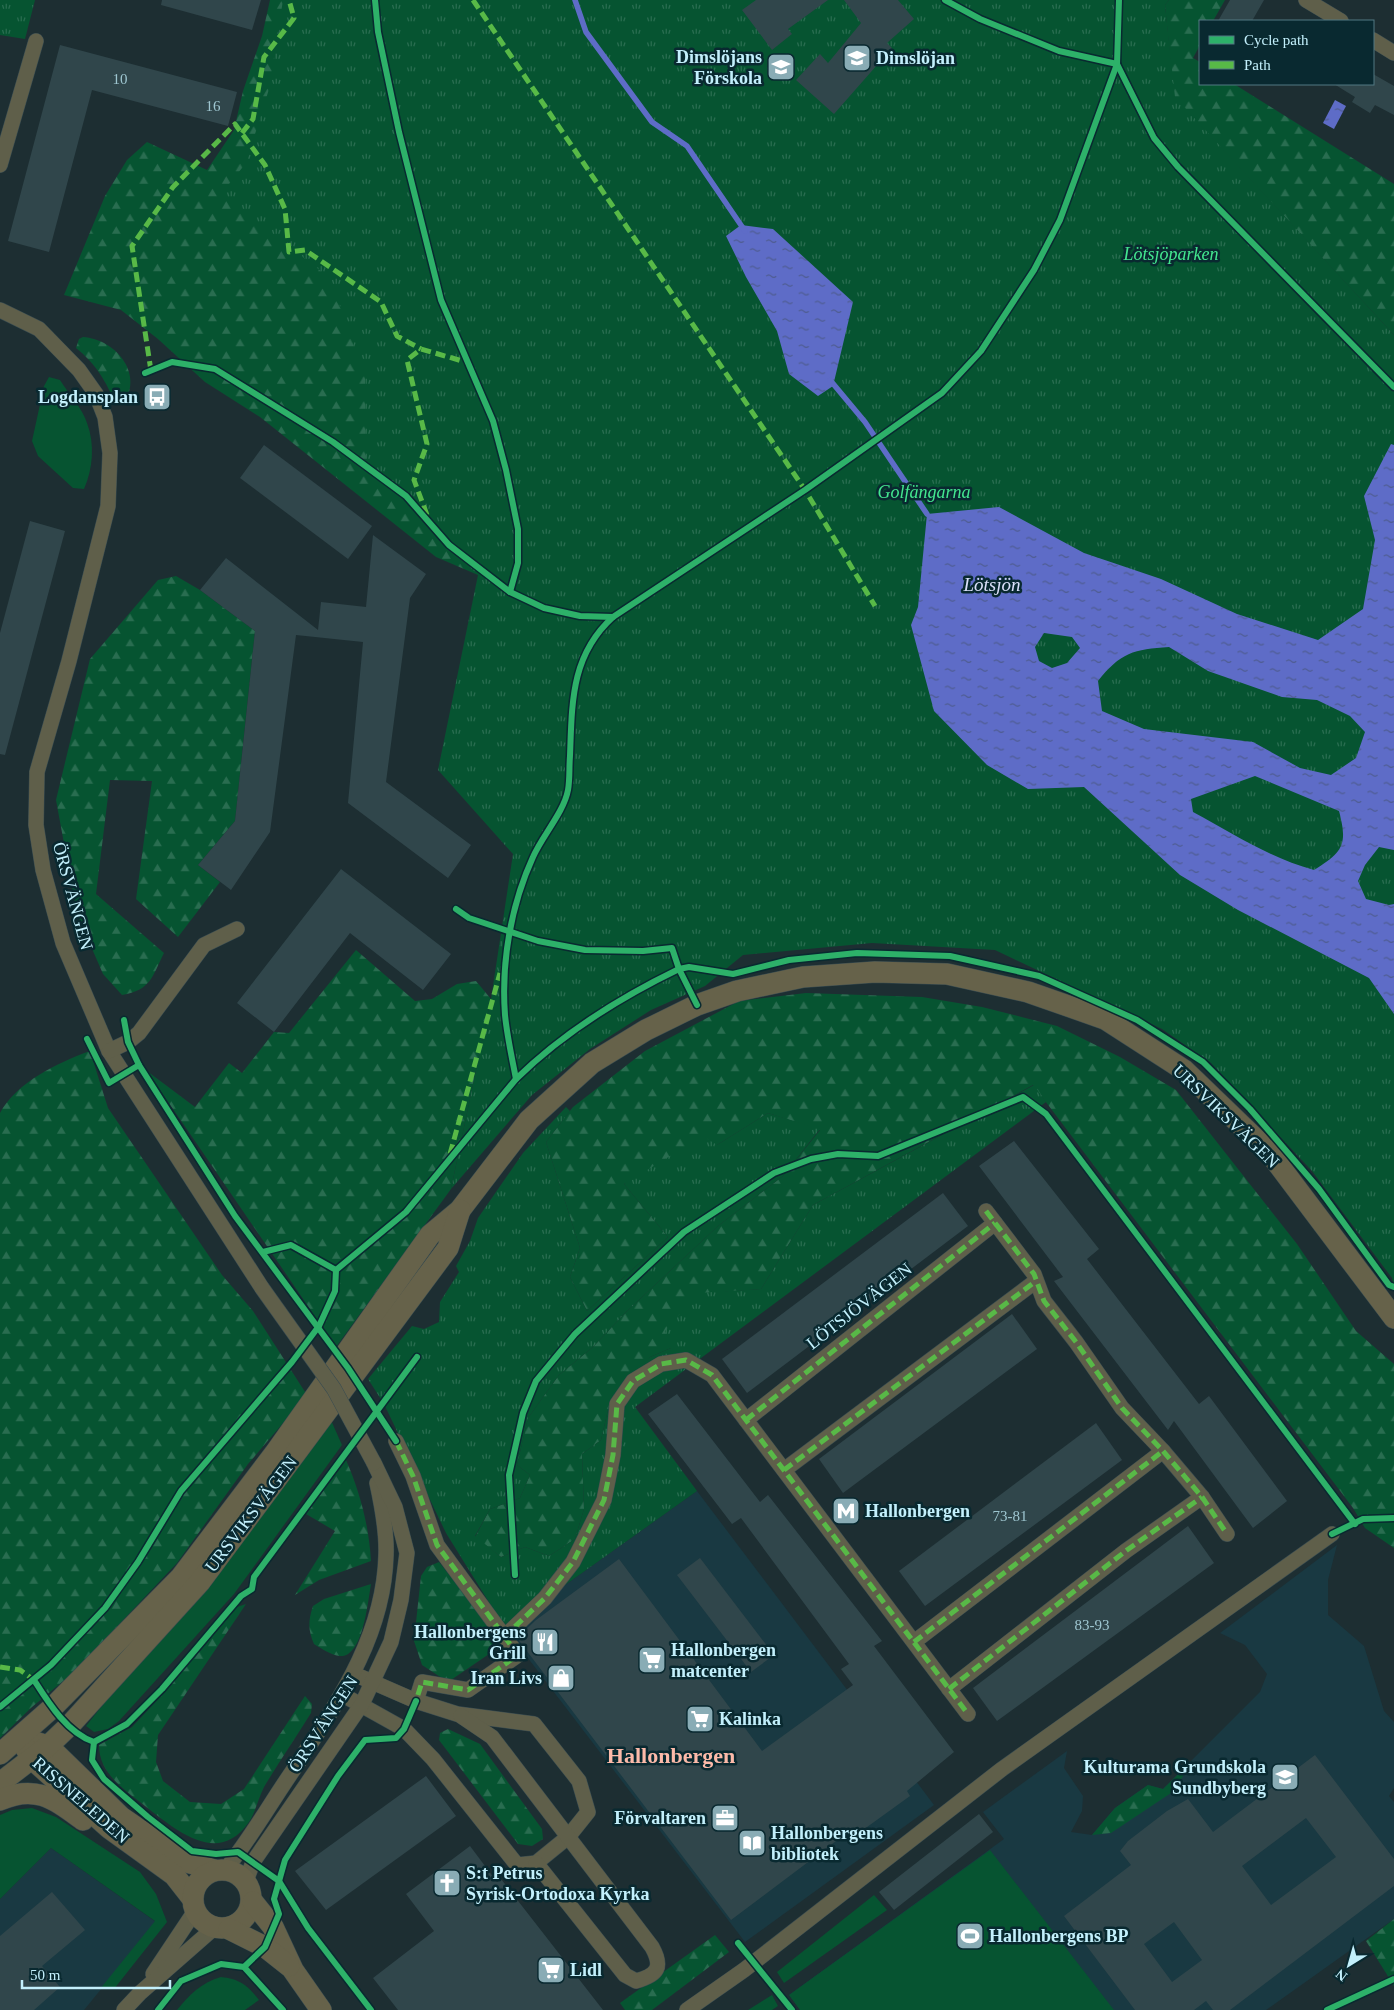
<svg xmlns="http://www.w3.org/2000/svg" width="1394" height="2010" viewBox="0 0 1394 2010" font-family="'Times New Roman',serif">
<defs>
<pattern id="forest-firs" width="22" height="20" patternUnits="userSpaceOnUse" patternTransform="scale(1.25)"><rect width="22" height="20" fill="#065431"/><path d="M5 1l3.5 6h-7zM16 11l3.5 6h-7z" fill="#296d50"/></pattern>
<pattern id="park-tufts" width="24" height="20" patternUnits="userSpaceOnUse" patternTransform="scale(1.25)"><rect width="24" height="20" fill="#065431"/><path d="M3 7l-1-3M5 7V3M7 7l1-3M15 17l-1-3M17 17v-4M19 17l1-3" fill="none" stroke="#296d50"/></pattern>
<pattern id="water-ripples" width="26" height="14" patternUnits="userSpaceOnUse" patternTransform="scale(1.25)"><rect width="26" height="14" fill="#5e6cc7"/><path d="M2 4q2-2 4 0t4 0M15 11q2-2 4 0t4 0" fill="none" stroke="#4e5c90"/></pattern>
</defs>
<rect width="100%" height="100%" fill="#1d2e32"/>
<g fill="#193942">
<path d="M697,1491l237,314 -189,137 -240,-314z"/>
<path d="M1337,1545l-9,35v35l36,31 20,65 10,11v66l-5,8 5,6v117l-128,91h-466l-11,-15 215,-156 -21,-27 84,-61 -3,17 19,28 -1,15 -11,21 21,3 23,-27 33,-23 15,4 97,-97 7,-18 -22,-29 -25,-12z"/>
<path d="M51,1848l105,74 -72,88h-84v-111z"/>
</g>
<g fill="#065431">
<path d="M49,377l11,3c8,13 23,29 27,43 8,21 6,46 -3,66l-11,-1 -35,-32 -6,-15 12,-55z"/>
<path d="M330,1418l12,27 -108,149 -115,127 -11,8 -14,3 -8,-6z"/>
<path d="M32,1808l24,9 84,55 16,22 11,28 -53,67h-14l55,-68 -104,-73 -51,51v-84l12,-5z"/>
<path d="M990,1850l124,160h-314l-11,-15z"/>
<path d="M874,1895l13,15 -103,73 -7,-11z"/>
<path d="M221,1977c19,2 26,8 38,23l-14,10h-68c12,-15 25,-28 44,-33z"/>
<path d="M772,1995l6,11 -6,4h-24z"/>
</g>
<g fill="url(#forest-firs)">
<path d="M270,0h101l107,575 -42,-18 -176,-140 -55,-35 -47,-43 -37,-29 -57,-15 41,-99 22,-36 20,-18 60,28 27,-40 9,-39 19,-55z"/>
<path d="M1169,0h56l-12,21h-13v24l-7,13 7,4v22h34l160,100v151l-220,-238 -9,-92z"/>
<path d="M83,337c32,2 61,36 41,66l-8,2c-10,-24 -20,-41 -40,-57l3,-9z"/>
<path d="M176,576l24,14 55,41 -20,190 -37,44 22,17 -42,55 -42,-38 16,-118 -42,-1 -14,114 68,59c-12,24 -13,37 -42,42l-19,-21 -26,-60 -21,-114 34,-141 68,-79z"/>
<path d="M356,950l59,51 17,-2 25,-15 19,-3 15,18 -40,190 -115,158 -189,-276 48,36 34,-44 13,10 32,-41 15,1z"/>
<path d="M806,993l116,4 60,10 75,19 63,31 56,33 121,154 59,87 38,33v184l-29,-20 -12,-20 -320,-423 -220,120 -52,84 -63,5 -27,54 -21,9 -40,44 -9,39 -19,14 2,55 -9,30 -26,17 -24,-9 -24,10 -26,-20 15,-28 30,-11 10,-23 -13,-10 11,-47 31,-43 34,-28 32,-34 93,-87 65,-50 37,-46 -52,-17 -51,32 -93,39 44,53 -81,74 -17,-34 10,-29 -34,-106 27,-35 72,-56 94,-50z"/>
<path d="M90,1051l18,57 114,167 31,36 54,84 -59,69 -71,99 -103,109 -42,35 -32,31v-625c17,-31 57,-50 90,-62z"/>
<path d="M346,1460c14,32 23,66 25,101l-52,19 -24,15 40,-64 -29,-17z"/>
<path d="M439,1562l60,76 -7,14 -44,30 -26,-17 -8,-24 7,-65 6,-9z"/>
<path d="M371,1584c-3,17 -8,74 -31,72 -9,-1 -18,-7 -26,-12 -6,-14 -6,-23 -1,-38l11,-7z"/>
<path d="M246,1604l-88,131 -2,27 7,19 27,21 31,2 23,-15 61,-93 7,8 -1,9c-15,24 -32,49 -47,74 -6,12 -8,24 -15,35 -31,45 -73,8 -104,-16 -21,-17 -46,-32 -46,-61l33,-18 31,-33 74,-87z"/>
<path d="M448,1729l32,15 62,85 1,10 -11,7 -14,-2 -79,-104 1,-7z"/>
<path d="M1192,1761l-18,30 -63,42 -19,2 23,-27 33,-23 15,4z"/>
<path d="M1394,1919v67l-28,-45z"/>
<path d="M715,1935l14,17 -77,58h-27l-5,-7z"/>
</g>
<g fill="url(#park-tufts)">
<path d="M0,0h35l-10,39 -25,-4z"/>
<path d="M283,0h886l-4,5 10,92 219,238v950l-2,-7 -80,-107 -101,-108 -49,-34 -167,-79 -123,-7 -129,12 -38,31 -54,24 -61,39 -58,46 -81,94 40,-190 22,-145 -75,-84 40,-195 -85,-83 -33,-24 6,-8 -1,-83 -35,-99 -109,-84 25,-31 23,-74z"/>
<path d="M1034,1085l12,17 -411,305 62,84 -192,137 -59,-95 -62,-129 -16,-25 44,-53 12,3 15,-7 1,-20 19,-30 -3,-6 14,-25 8,-23 45,-65 43,-46 4,4 -24,31 34,106 -10,29 17,34 81,-74 -44,-53 79,-48 14,9 51,-32 52,16 -37,47 -65,50 -93,87 -32,34 -34,28 -31,43 -11,47 13,10 -10,23 -30,11 -15,27 26,21 24,-10 24,9 26,-17 9,-30 -2,-55 19,-14 9,-39 19,-29 21,-15 21,-9 -6,-17 33,-38 63,-4 52,-84z"/>
</g>
<g fill="url(#water-ripples)" fill-rule="evenodd">
<path d="M1335,100l11,6 -12,23 -11,-6z"/>
<path d="M741,225l32,4 80,73 -20,84 -15,10 -29,-22 -12,-43 -31,-54 -20,-41z"/>
<path d="M1391,444l3,1v405l-15,-3 -14,18 -7,16 8,18 23,6 5,-1v110l-25,-36 -131,-68 -58,-35 -96,-88 -56,2 -41,-24 -53,-54 -23,-86 7,-18 9,-93 72,-7 85,46 77,26 76,35 81,26 45,-31 12,-69 -11,-44zM1044,633l28,4 8,11 -13,15 -15,5 -13,-7 -4,-14zM1169,647l39,24 74,26 35,3 33,16 15,16 -9,26 -25,17 -31,-7 -47,-26 -109,-13 -42,-18 -4,-30c22,-28 36,-32 71,-34zM1255,776l84,35c9,34 4,41 -25,59 -44,-12 -82,-37 -121,-58l-2,-13z"/>
</g>
<g fill="none" stroke-linecap="round" stroke-linejoin="round">
<g stroke="#5e6cc7" stroke-width="5.5">
<path d="M575,0l11,32 66,90 35,24 58,85"/>
<path d="M830,380l35,42 62,92"/>
</g>
</g>
<g fill="#30464b" fill-rule="evenodd">
<path d="M162,0h99l-9,30 -91,-25z"/>
<path d="M756,0h72l-40,29 4,5 -20,16 -30,-40z"/>
<path d="M844,0h54l16,19 -27,24 5,5 -58,66 -38,-34 24,-26 8,9 33,-40z"/>
<path d="M1230,0h34l-12,21h-34z"/>
<path d="M60,45l177,47 -9,34 -136,-36 -43,162 -41,-11z"/>
<path d="M1373,74l21,12v29l-19,-10 -5,8 -18,-11 3,-5 -21,-13h39z"/>
<path d="M264,445l108,81 -24,33 -108,-81z"/>
<path d="M30,521l35,10 -60,224 -5,-1v-121z"/>
<path d="M373,535l53,39 -16,24 -24,184 85,63 -23,33 -100,-75 15,-161 -67,-7 -26,197 -39,58 -33,-25 37,-44 20,-190 -55,-41 26,-32 92,72 3,-28 45,5z"/>
<path d="M341,869l110,85 -28,36 -73,-57 -76,99 -37,-29z"/>
<path d="M1014,1141l85,108 -12,10 112,145 10,-8 78,105 -34,27 -79,-107 -6,9 -114,-149 9,-4 -84,-111z"/>
<path d="M943,1193l25,33 -221,167 -25,-34z"/>
<path d="M1012,1314l25,35 -194,144 -24,-34z"/>
<path d="M677,1394l83,108 8,-7 114,146 -8,5 80,106 -47,39 3,5 -54,39 -4,-6 -121,91 -214,-282 19,-18 83,-61 143,192 91,-66 -12,-16 8,-5 -108,-146 -9,6 -84,-110z"/>
<path d="M1096,1423l26,37 -197,146 -26,-35z"/>
<path d="M1188,1526l26,37 -217,158 -24,-33z"/>
<path d="M700,1558l74,97 -23,17 -74,-97z"/>
<path d="M1315,1755l79,104v27l-164,124h-17l-7,-9 -12,9h-59l-71,-94 67,-51 -11,-14 8,-10 39,-30 21,-12 25,33zM1306,1818l30,39 -65,48 -29,-39zM1174,1922l28,38 -30,22 -28,-38z"/>
<path d="M426,1776l30,40 -130,94 -31,-39z"/>
<path d="M979,1814l14,18 -99,78 -15,-18z"/>
<path d="M470,1846l27,36 4,-3 102,131h-205l-25,-32 61,-47 -28,-37z"/>
<path d="M52,1892l33,38 -43,36 18,21 -26,23h-34v-74z"/>
</g>
<g fill="none" stroke-linecap="round" stroke-linejoin="round">
<defs>
<g id="street">
<path d="M1306,0l35,21"/>
<path d="M1373,40l21,13"/>
<path d="M0,165l36,-124"/>
<path d="M0,310l39,19 40,41 17,24 9,23 5,36 -2,53 -39,155 -32,111 -1,53 7,45 20,73 46,108 153,237"/>
<path d="M109,1051l19,-9 11,-9 65,-88 33,-16"/>
<path d="M986,1211l48,63 10,27 32,41 46,66 41,43 39,46 25,37"/>
<path d="M746,1420l249,-197"/>
<path d="M396,1441l17,35 24,69 81,110 -50,35 -46,-8 -6,19"/>
<path d="M784,1470l252,-189"/>
<path d="M504,1637l41,-39 28,-36 31,-62 9,-45 4,-51 16,-23 28,-17 25,-4 26,15 256,339"/>
<path d="M914,1642l249,-191"/>
<path d="M949,1689l178,-139 75,-53"/>
<path d="M343,1695l61,34 29,30 84,106 19,-2 32,-26 20,-25 -9,-31 -45,-57 -77,-10 -41,-13 -62,-27"/>
<path d="M461,1716l31,21 160,210c11,20 6,28 -16,34l-11,-6 -89,-112"/>
<path d="M225,1870c26,-32 46,-68 69,-101 43,-66 90,-132 92,-214 1,-24 -4,-49 -9,-72"/>
<path d="M246,1881l7,-19 109,-158 29,-62 10,-42 6,-47 -12,-46 -21,-44"/>
<path d="M153,1974l42,-63"/>
<path d="M124,2010l16,-17 74,-65"/>
<path d="M687,2010l57,-40 258,-201 330,-235"/>
</g>
<g id="secondary">
<path d="M35,1742l13,4 73,71 65,45 29,8"/>
<path d="M25,1747l7,12 77,69 65,47 18,23"/>
<path d="M0,1754l52,-46 129,-131 94,-124 155,-218 30,-25 69,-90 63,-57 54,-33 51,-25 40,-14 66,-14 72,-5 72,2 81,18 77,27 79,51 85,82 125,166"/>
<path d="M0,1783l48,-37 22,-21 130,-143 248,-334 12,-38"/>
<path d="M0,1800c36,-16 54,-1 83,20"/>
<circle cx="222" cy="1899" r="29"/>
<path d="M253,1902l20,25 20,43 28,40"/>
<path d="M229,1929l36,18 24,19"/>
</g>
</defs>
<use href="#street" stroke="#394c51" stroke-width="16"/>
<use href="#secondary" stroke="#394c51" stroke-width="22"/>
<use href="#street" stroke="#5f5f4a" stroke-width="15"/>
<use href="#secondary" stroke="#66624a" stroke-width="21"/>
<defs>
<path id="street-bridge" d="M262,1288l72,101 40,74"/>
</defs>
<use href="#street-bridge" stroke="#394c51" stroke-width="16" stroke-linecap="butt"/>
<use href="#street-bridge" stroke="#5f5f4a" stroke-width="15"/>
<g stroke="#58b947" stroke-width="5" stroke-dasharray="10 5" stroke-linecap="butt">
<path d="M473,0l332,490 70,116"/>
<path d="M242,133l11,-14 11,-62 30,-39 -5,-18"/>
<path d="M151,371l-19,-125 41,-59 62,-63 30,41 20,44 4,43 16,-2 76,52 16,34 24,13"/>
<path d="M427,515l-13,-35 13,-36 -20,-84 14,-11 48,14"/>
<path d="M450,1154l50,-181"/>
<path d="M986,1211l48,63 10,27 32,41 46,66 41,43 39,46 25,37"/>
<path d="M746,1420l249,-197"/>
<path d="M396,1441l17,35 24,69 81,110 -50,35 -46,-8 -6,19"/>
<path d="M784,1470l252,-189"/>
<path d="M504,1637l41,-39 28,-36 31,-62 9,-45 4,-51 16,-23 28,-17 25,-4 26,15 256,339"/>
<path d="M914,1642l249,-191"/>
<path d="M0,1667l20,3 14,10"/>
<path d="M949,1689l178,-139 75,-53"/>
</g>
<defs>
<g id="cycleway">
<path d="M375,0l3,32 21,100 42,168 52,121 13,49 12,59v34l-8,29"/>
<path d="M945,0l35,19 79,32 58,13"/>
<path d="M1117,64l37,74 24,29 216,220"/>
<path d="M145,373l27,-11 43,7 118,73 73,54 43,49 61,47 34,16 36,8 33,1"/>
<path d="M456,909l13,9 69,23 47,9 58,1 29,-3 7,21 18,36"/>
<path d="M124,1020l4,22 11,23 96,151 113,152 48,73"/>
<path d="M87,1039l22,44 30,-18"/>
<path d="M516,1079c-4,-21 -9,-43 -11,-64 -4,-53 6,-110 28,-158 9,-21 31,-45 35,-67 2,-11 1,-23 2,-34 2,-54 1,-101 43,-139l192,-127 137,-97 39,-42 53,-81 26,-50 57,-156 2,-64"/>
<path d="M263,1252l28,-7 45,25"/>
<path d="M1332,1534l31,-15 31,-1"/>
<path d="M515,1575l-6,-100 14,-62 13,-32 39,-47 109,-102 90,-59 37,-14 27,-5 40,2 145,-59 23,17 309,410"/>
<path d="M34,1680c14,22 33,53 60,62l33,-18 35,-35 79,-93 11,-7 2,-12 163,-220"/>
<path d="M0,1707l51,-42 54,-57 33,-46 43,-71 111,-129 27,-36 16,-35 1,-21 70,-58 110,-133c48,-47 103,-81 163,-110l10,-2 44,7 56,-14 68,-7 93,3 89,20 98,44 66,42 47,47 69,80 70,96 5,2"/>
<path d="M94,1742l-2,18 12,19 44,38 44,34 24,3 22,-2 41,29 29,47 63,82"/>
<path d="M738,1943l54,67"/>
<path d="M244,1967l21,-20 14,-33 -5,-15 11,-39 53,-84 27,-36 31,-2 8,-9 12,-28"/>
<path d="M158,2010l23,-29 40,-17 23,3 39,43"/>
<path d="M1327,2010l67,-31"/>
</g>
</defs>
<use href="#cycleway" stroke="#092930" stroke-width="9"/>
<use href="#cycleway" stroke="#2db169" stroke-width="6"/>
</g>
<defs>
<symbol id="school-square" viewBox="-11 -11 22 22"><rect x="-9" y="-9" width="18" height="18" rx="4" fill="#89acb5" stroke="#092930"/><path d="M0-5L7-2L0 1L-7-2ZM-4 1L0 2.5L4 1V4Q0 6-4 4Z" fill="#fff"/></symbol>
<symbol id="bus-square" viewBox="-11 -11 22 22"><rect x="-9" y="-9" width="18" height="18" rx="4" fill="#89acb5" stroke="#092930"/><path d="M-5-6H5V4H4V6H2V4H-2V6H-4V4H-5ZM-3.5-4V0h7V-4ZM-3.5 1.2v1.5H-2V1.2ZM2 1.2v1.5H3.5V1.2Z" fill="#fff"/></symbol>
<symbol id="metro-square" viewBox="-11 -11 22 22"><rect x="-9" y="-9" width="18" height="18" rx="4" fill="#89acb5" stroke="#092930"/><path d="M-5.5 5V-5H-3L0 0L3-5H5.5V5H3V-.5L0 4L-3-.5V5Z" fill="#fff"/></symbol>
<symbol id="restaurant-square" viewBox="-11 -11 22 22"><rect x="-9" y="-9" width="18" height="18" rx="4" fill="#89acb5" stroke="#092930"/><path d="M-5-6h1v4h1v-4h1v4h1v-4h1v5L-1.5 .5V6h-2V.5L-5-1ZM5-6V6H3V1.5H1.5Q1.5-4 5-6Z" fill="#fff"/></symbol>
<symbol id="supermarket-square" viewBox="-11 -11 22 22"><rect x="-9" y="-9" width="18" height="18" rx="4" fill="#89acb5" stroke="#092930"/><path d="M-6-5.5h2.5l.6 2H6L4.5 2H-2.5L-4.4-4H-6ZM-1.5 3.2a1.3 1.3 0 1 0 .1 0ZM3 3.2a1.3 1.3 0 1 0 .1 0Z" fill="#fff"/></symbol>
<symbol id="shop-square" viewBox="-11 -11 22 22"><rect x="-9" y="-9" width="18" height="18" rx="4" fill="#89acb5" stroke="#092930"/><path d="M-5-2.5h2.3a2.7 3.5 0 0 1 5.4 0H5L5.5 6h-11ZM-1.5-2.5h3a1.5 2.3 0 0 0-3 0Z" fill="#fff"/></symbol>
<symbol id="office-square" viewBox="-11 -11 22 22"><rect x="-9" y="-9" width="18" height="18" rx="4" fill="#89acb5" stroke="#092930"/><path d="M-6-3h4V-5.5h4V-3h4V5H-6ZM-1-4.5V-3h2v-1.5ZM-6 0V1H6V0Z" fill="#fff"/></symbol>
<symbol id="library-square" viewBox="-11 -11 22 22"><rect x="-9" y="-9" width="18" height="18" rx="4" fill="#89acb5" stroke="#092930"/><path d="M-6-4Q-3-5.5-.7-3.5V5Q-3 3-6 4ZM6-4Q3-5.5 .7-3.5V5Q3 3 6 4Z" fill="#fff"/></symbol>
<symbol id="church-square" viewBox="-11 -11 22 22"><rect x="-9" y="-9" width="18" height="18" rx="4" fill="#89acb5" stroke="#092930"/><path d="M-1.2-6h2.4v3.5h3.3v2.4h-3.3V6h-2.4V-.1h-3.3v-2.4h3.3Z" fill="#fff"/></symbol>
<symbol id="stadium-square" viewBox="-11 -11 22 22"><rect x="-9" y="-9" width="18" height="18" rx="4" fill="#89acb5" stroke="#092930"/><path d="M0-5a6.5 5 0 1 0 0 10a6.5 5 0 1 0 0-10ZM-3.5-1.8h7v3.6h-7Z" fill="#fff"/></symbol>
</defs>
<g fill-rule="evenodd">
<use href="#school-square" x="841" y="42" width="32" height="32"/>
<use href="#school-square" x="765" y="51" width="32" height="32"/>
<use href="#bus-square" x="141" y="381" width="32" height="32"/>
<use href="#metro-square" x="830" y="1495" width="32" height="32"/>
<use href="#restaurant-square" x="529" y="1626" width="32" height="32"/>
<use href="#supermarket-square" x="636" y="1644" width="32" height="32"/>
<use href="#shop-square" x="545" y="1662" width="32" height="32"/>
<use href="#supermarket-square" x="684" y="1703" width="32" height="32"/>
<use href="#school-square" x="1269" y="1761" width="32" height="32"/>
<use href="#office-square" x="709" y="1802" width="32" height="32"/>
<use href="#library-square" x="736" y="1827" width="32" height="32"/>
<use href="#church-square" x="431" y="1867" width="32" height="32"/>
<use href="#stadium-square" x="954" y="1920" width="32" height="32"/>
<use href="#supermarket-square" x="535" y="1954" width="32" height="32"/>
</g>
<g text-anchor="middle" stroke-width="5" stroke-linejoin="round" paint-order="stroke">
<g font-size="15" fill="#9ec6d0">
<text x="120" y="84">10</text>
<text x="213" y="111">16</text>
<text x="1010" y="1521">73-81</text>
<text x="1092" y="1630">83-93</text>
</g>
<g font-size="18" font-weight="bold" fill="#c3f0fc" stroke="#092930" text-anchor="start">
<text x="762" y="63" text-anchor="end">Dimslöjans<tspan x="762" dy="21">Förskola</tspan></text>
<text x="876" y="64">Dimslöjan</text>
<text x="138" y="403" text-anchor="end">Logdansplan</text>
<text x="865" y="1517">Hallonbergen</text>
<text x="526" y="1638" text-anchor="end">Hallonbergens<tspan x="526" dy="21">Grill</tspan></text>
<text x="671" y="1656">Hallonbergen<tspan x="671" dy="21">matcenter</tspan></text>
<text x="542" y="1684" text-anchor="end">Iran Livs</text>
<text x="719" y="1725">Kalinka</text>
<text x="1266" y="1773" text-anchor="end">Kulturama Grundskola<tspan x="1266" dy="21">Sundbyberg</tspan></text>
<text x="706" y="1824" text-anchor="end">Förvaltaren</text>
<text x="771" y="1839">Hallonbergens<tspan x="771" dy="21">bibliotek</tspan></text>
<text x="466" y="1879">S:t Petrus<tspan x="466" dy="21">Syrisk-Ortodoxa Kyrka</tspan></text>
<text x="989" y="1942">Hallonbergens BP</text>
<text x="570" y="1976">Lidl</text>
</g>
<g font-size="18" font-style="italic" fill="#43e78f" stroke="#092930">
<text x="1171" y="260">Lötsjöparken</text>
<text x="924" y="498">Golfängarna</text>
</g>
<g font-size="18" fill="#c3f0fc" stroke="#092930">
<text transform="translate(73 896) rotate(75)" y="6">ÖRSVÄNGEN</text>
<text transform="translate(1226 1116) rotate(44)" y="6">URSVIKSVÄGEN</text>
<text transform="translate(859 1306) rotate(-38)" y="6">LÖTSJÖVÄGEN</text>
<text transform="translate(251 1514) rotate(-53)" y="6">URSVIKSVÄGEN</text>
<text transform="translate(323 1724) rotate(-57)" y="6">ÖRSVÄNGEN</text>
<text transform="translate(81 1800) rotate(41)" y="6">RISSNELEDEN</text>
</g>
<g font-size="19" font-style="italic" fill="#dae0fa" stroke="#092930">
<text x="992" y="591">Lötsjön</text>
</g>
<g font-size="22" font-weight="bold" fill="#fcbaa9" stroke="#092930">
<text x="671" y="1763">Hallonbergen</text>
</g>
</g>
<rect x="1199" y="20" width="175" height="65" fill="#092930" stroke="#537982"/>
<rect x="1209" y="36" width="25" height="8" fill="#2db169" stroke="#537982"/>
<text x="1244" y="45" font-size="15" fill="#c3f0fc">Cycle path</text>
<rect x="1209" y="61" width="25" height="8" fill="#58b947" stroke="#537982"/>
<text x="1244" y="70" font-size="15" fill="#c3f0fc">Path</text>
<g transform="translate(1349 1965) rotate(217)" stroke="#092930" stroke-width="4" paint-order="stroke">
<path d="M0-4L9 19L0 12L-9 19Z" fill="#c3f0fc"/>
<text y="-8" font-size="14" font-weight="bold" text-anchor="middle" fill="#c3f0fc">N</text>
</g>
<path d="M22 1980v8h148v-8" fill="none" stroke="#c3f0fc" stroke-width="2.5"/>
<text x="30" y="1980" font-size="15" fill="#c3f0fc" stroke="#092930" stroke-width="4" paint-order="stroke">50 m</text>
</svg>
